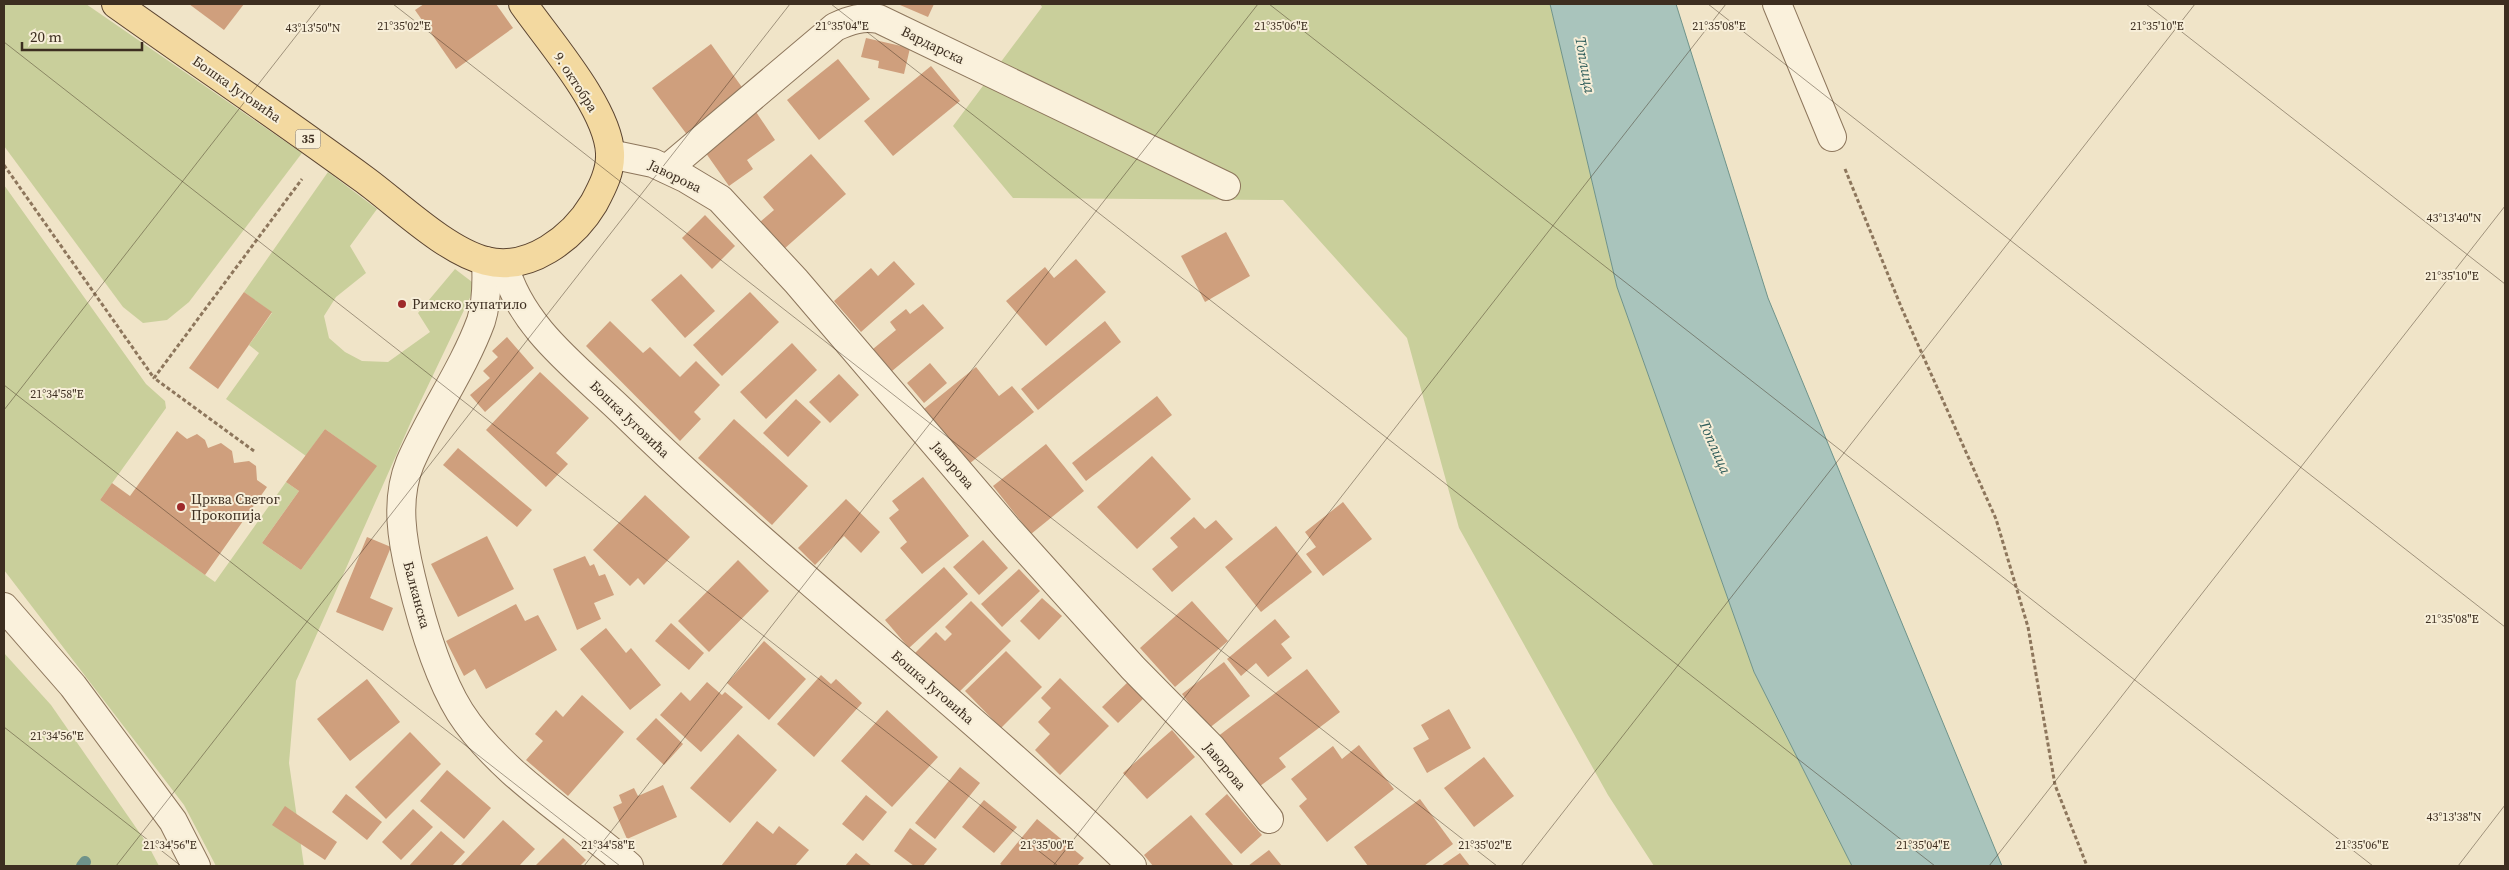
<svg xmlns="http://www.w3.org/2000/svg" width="2509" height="870" viewBox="0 0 2509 870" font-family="'Source Serif 4',serif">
<rect width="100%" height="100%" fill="#f0e4c8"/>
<g fill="#c9cf9b">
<path d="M4,4h82l216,149 -113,149 -22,18 -24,3 -20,-16 -119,-161z"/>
<path d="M1040,4h510l67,283 137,385 98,194h-198l-46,-71 -149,-267 -52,-190 -124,-138 -270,-2 -60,-72 89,-119z"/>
<path d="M328,172l49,37 -27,37 16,27 -30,24 -12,19 5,22 16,14 17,9 26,1 42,-30 -12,-19 37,-44 21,16 -62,130 -118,266 -7,82 15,103h-88l-32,-61 -180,-235v-385l142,199 19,17 1,7 -66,92 115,82 71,-100 13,9 -37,52 39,27 75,-104 -51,-37 -19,27 -80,-57 33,-46 -10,-8 23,-32 -28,-21z"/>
<path d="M4,653l47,52 97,140 11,21h-155z"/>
</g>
<path fill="#a9c4bc" stroke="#6f938a" d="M1550,4h126l92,294 234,568h-150l-98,-194 -137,-385z"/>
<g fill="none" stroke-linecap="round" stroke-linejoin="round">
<path stroke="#6f938a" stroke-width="12" d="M82,866l3,-4"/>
</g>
<g fill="#cf9f7d">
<path d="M189,4h55l-20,26z"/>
<path d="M424,4h72l17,24 -57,41 -41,-59z"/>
<path d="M900,4h34l-6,13 -28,-12z"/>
<path d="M866,38l44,10 -6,26 -26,-6 1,-7 -18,-4z"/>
<path d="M711,44l38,53 -58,43 -39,-52z"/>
<path d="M838,59l32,40 -51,41 -32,-40z"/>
<path d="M931,66l29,35 -67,55 -29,-35z"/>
<path d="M756,112l19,28 -28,20 6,9 -24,17 -26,-37z"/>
<path d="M811,154l35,40 -62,55 -24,-27 14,-12 -11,-13z"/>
<path d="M705,215l30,31 -23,23 -30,-31z"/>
<path d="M1226,232l24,44 -45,26 -24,-46z"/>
<path d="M1076,259l30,33 -60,54 -40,-45 39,-34 9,11z"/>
<path d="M894,261l21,23 -54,48 -27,-31 37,-33 7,8z"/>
<path d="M681,274l34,37 -30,27 -34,-38z"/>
<path d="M244,292l28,20 -54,77 -29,-21z"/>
<path d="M750,292l29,30 -57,54 -29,-31z"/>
<path d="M923,304l21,24 -52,43 -19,-22 23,-19 -6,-8 16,-13 4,5z"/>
<path d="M610,321l33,32 7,-6 30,30 16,-16 24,24 -26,27 7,7 -21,22 -94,-95z"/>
<path d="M1105,321l16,21 -83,68 -17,-21z"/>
<path d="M507,337l27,31 -49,44 -15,-17 20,-17 -7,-7 15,-14 -6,-6z"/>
<path d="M792,343l25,27 -51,49 -26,-27z"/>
<path d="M930,363l17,20 -23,20 -17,-20z"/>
<path d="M976,367l23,29 13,-10 22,26 -65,52 -45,-55z"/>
<path d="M540,372l49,46 -33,35 12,11 -22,23 -60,-57z"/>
<path d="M839,374l20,21 -29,28 -21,-21z"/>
<path d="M1157,396l15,19 -86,66 -14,-18z"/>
<path d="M796,399l25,23 -33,35 -25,-24z"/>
<path d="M734,419l74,67 -36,39 -74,-67z"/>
<path d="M325,429l52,37 -76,104 -39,-27 37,-52 -13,-9z"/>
<path d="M177,431l10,8 10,-5 8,6 3,8 13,-5 11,8 2,12 15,-2 7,5 1,14 10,7 -62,88 -105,-75 12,-17 18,13z"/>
<path d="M1046,444l38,47 -53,43 -38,-48z"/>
<path d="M458,448l74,62 -15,17 -74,-62z"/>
<path d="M1152,456l39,43 -54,50 -40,-42z"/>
<path d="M923,477l46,59 -47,38 -22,-26 7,-6 -18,-24 10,-8 -7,-9z"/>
<path d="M645,495l45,42 -46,48 -6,-7 -8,8 -37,-36z"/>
<path d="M846,499l34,33 -19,21 -17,-17 -29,29 -17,-17z"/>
<path d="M1343,502l29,37 -49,37 -17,-22 10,-7 -11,-15z"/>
<path d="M1194,517l11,12 11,-9 17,19 -61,53 -20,-23 26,-22 -8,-9z"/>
<path d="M1276,526l36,46 -51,40 -36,-45z"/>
<path d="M487,536l27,53 -56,28 -27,-53z"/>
<path d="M367,537l24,10 -21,51 23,10 -10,23 -47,-19z"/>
<path d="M983,540l25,28 -29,27 -26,-28z"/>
<path d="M585,556l5,10 4,-2 5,12 6,-2 9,21 -20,8 7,16 -24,11 -24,-61z"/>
<path d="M738,560l31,31 -60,61 -31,-31z"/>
<path d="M944,567l24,27 -59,54 -24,-28z"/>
<path d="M1019,569l21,22 -38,36 -21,-23z"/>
<path d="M1042,598l20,18 -23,24 -19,-19z"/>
<path d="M971,601l40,40 -56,55 -41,-42 22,-22 9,9 7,-7 -7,-7z"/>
<path d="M1192,601l36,40 -53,46 -35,-39z"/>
<path d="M516,604l9,17 13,-6 19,35 -71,39 -11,-20 -11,7 -18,-35z"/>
<path d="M1275,619l15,18 -9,7 11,14 -24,19 -12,-14 -15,13 -14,-17z"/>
<path d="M671,623l33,30 -15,17 -34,-29z"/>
<path d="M606,628l20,25 5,-5 30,37 -31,25 -50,-61z"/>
<path d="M764,641l42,38 -37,41 -42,-37z"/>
<path d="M1006,651l36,36 -41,41 -36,-37z"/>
<path d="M1224,662l26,34 -42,33 -26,-35z"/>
<path d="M1307,669l33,43 -61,46 7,9 -30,22 -39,-52z"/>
<path d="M821,675l10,9 5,-5 26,24 -48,54 -37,-33z"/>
<path d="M1060,678l49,48 -49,49 -25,-25 15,-16 -12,-12 13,-14 -10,-10z"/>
<path d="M367,679l33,43 -50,39 -33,-42z"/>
<path d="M1129,681l16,16 -27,26 -16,-16z"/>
<path d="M707,682l15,13 3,-3 18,15 -42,45 -41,-37 21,-23 9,9z"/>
<path d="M582,695l42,37 -56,64 -42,-36 17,-19 -8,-7 21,-24 7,7z"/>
<path d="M1449,709l22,39 -44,25 -14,-25 16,-9 -8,-14z"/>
<path d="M887,710l51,47 -46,50 -51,-46z"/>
<path d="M656,718l27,26 -19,21 -28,-26z"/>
<path d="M1172,730l23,27 -48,42 -24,-26z"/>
<path d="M410,732l31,32 -55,55 -31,-32z"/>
<path d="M738,734l39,36 -47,53 -40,-35z"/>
<path d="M1359,745l35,44 -67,53 -28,-36 8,-7 -16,-20 42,-33 9,13z"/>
<path d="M1484,757l30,39 -40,31 -30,-39z"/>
<path d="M960,767l20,16 -45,56 -20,-16z"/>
<path d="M447,770l44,38 -27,31 -44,-38z"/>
<path d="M663,785l14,32 -50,22 -14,-32 9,-4 -3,-8 15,-7 4,8z"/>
<path d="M346,794l36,28 -15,18 -35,-28z"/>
<path d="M1227,794l35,41 -21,19 -36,-40z"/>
<path d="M866,795l21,17 -24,29 -21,-17z"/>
<path d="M1420,799l33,45 -29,22h-56l-14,-19z"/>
<path d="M984,800l33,27 -23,26 -32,-26z"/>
<path d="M285,806l52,36 -12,18 -53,-35z"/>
<path d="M413,809l20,18 -32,33 -19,-18z"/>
<path d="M1191,815l42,50 -2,1h-78l-9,-11z"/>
<path d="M1037,819l47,39 -7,8h-74l-3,-2z"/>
<path d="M503,820l32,29 -16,17h-59z"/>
<path d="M757,821l16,13 6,-8 30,24 -14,16h-74z"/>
<path d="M910,828l27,21 -14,17h-9l-20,-15z"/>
<path d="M441,831l24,21 -13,14h-43z"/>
<path d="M563,838l23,22 -6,6h-45z"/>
<path d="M1269,850l13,16h-34z"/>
<path d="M856,853l16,13h-27z"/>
<path d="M1460,853l10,13h-29z"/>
</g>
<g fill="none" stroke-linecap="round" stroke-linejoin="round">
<defs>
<g id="minor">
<path d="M1777,4l55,133"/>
<path d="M610,154l43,9 32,15 35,21 76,82 211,247 126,140 78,79 58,72"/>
<path d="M667,169l168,-142c15,-7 28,-11 44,-8l347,167"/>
<path d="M486,261c1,19 1,41 -5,60 -18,49 -50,93 -71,142 -15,37 -8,77 1,114 10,42 26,98 49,135 39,61 114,106 169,154"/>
<path d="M504,264c16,64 76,106 122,151 124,121 260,229 389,344 39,35 80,70 117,107"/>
<path d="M4,607l69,79 100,135 23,45"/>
</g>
<path id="major" d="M116,4c83,59 167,116 249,176 34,25 81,71 121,81 43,11 87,-23 108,-58 8,-15 17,-32 16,-50 -2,-45 -61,-112 -87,-149"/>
</defs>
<use href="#minor" stroke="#8d765c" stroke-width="30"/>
<use href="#major" stroke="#5b4430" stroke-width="30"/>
<g stroke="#8d765c" stroke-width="3" stroke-dasharray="4 2.5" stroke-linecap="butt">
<path d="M4,165l150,213"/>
<path d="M1845,169l57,140 94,210 32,108 27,158 32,81"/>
<path d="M254,451l-100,-73 148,-199"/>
</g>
<use href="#minor" stroke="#faf1dc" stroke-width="28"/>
<use href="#major" stroke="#f3d9a0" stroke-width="28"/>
</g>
<path fill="none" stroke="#3d2e20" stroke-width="1" stroke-opacity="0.45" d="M393,4l1104,862M831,4l1104,862M1269,4l1104,862M1708,4l797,623M2146,4l359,280M4,42l1054,824M4,385l616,481M4,410l317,-406M4,727l177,139M116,866l674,-862M584,866l674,-862M1053,866l673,-862M1521,866l674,-862M1989,866l516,-660M2458,866l47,-61"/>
<g fill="#9e2a2b" stroke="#f7eed8" stroke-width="2">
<circle cx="402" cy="304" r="5"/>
<circle cx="181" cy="507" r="5"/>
</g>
<g text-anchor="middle" stroke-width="4" stroke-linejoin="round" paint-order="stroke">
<rect fill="#f7eed8" stroke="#756857" stroke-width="1" x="295.5" y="129.5" width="25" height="19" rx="4"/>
<g font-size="12" font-weight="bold" fill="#3d2e20">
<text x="308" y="143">35</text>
</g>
<g font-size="14" fill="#3d2e20" stroke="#f7eed8">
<text transform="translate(933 45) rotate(26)" y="5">Вардарска</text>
<text transform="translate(576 82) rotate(57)" y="5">9. октобра</text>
<text transform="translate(237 89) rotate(35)" y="5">Бошка Југовића</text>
<text transform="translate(675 176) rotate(26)" y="5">Јаворова</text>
<text transform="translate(630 419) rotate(44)" y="5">Бошка Југовића</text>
<text transform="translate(953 465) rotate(49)" y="5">Јаворова</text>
<text transform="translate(417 595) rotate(75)" y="5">Балканска</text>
<text transform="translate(933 687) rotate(41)" y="5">Бошка Југовића</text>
<text transform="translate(1225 766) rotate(50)" y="5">Јаворова</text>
</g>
<g font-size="14" fill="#3d2e20" stroke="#f7eed8" text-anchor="start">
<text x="412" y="309">Римско купатило</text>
<text x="191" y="504">Црква Светог<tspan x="191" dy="16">Прокопија</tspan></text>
</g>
<g font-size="15" font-style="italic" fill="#2f5d5a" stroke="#f7eed8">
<text transform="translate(1585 65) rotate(80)" y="5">Топлица</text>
<text transform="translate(1715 447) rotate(66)" y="5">Топлица</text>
</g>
</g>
<g font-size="12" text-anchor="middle" fill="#3d2e20" stroke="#f7eed8" stroke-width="4" stroke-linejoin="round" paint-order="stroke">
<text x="404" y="30">21°35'02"E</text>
<text x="842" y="30">21°35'04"E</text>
<text x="1281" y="30">21°35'06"E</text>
<text x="1719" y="30">21°35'08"E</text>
<text x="2157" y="30">21°35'10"E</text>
<text x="313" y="32">43°13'50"N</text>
<text x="2454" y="222">43°13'40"N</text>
<text x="2452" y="280">21°35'10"E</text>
<text x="57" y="398">21°34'58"E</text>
<text x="2452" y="623">21°35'08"E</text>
<text x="57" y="740">21°34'56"E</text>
<text x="2454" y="821">43°13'38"N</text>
<text x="170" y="849">21°34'56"E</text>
<text x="608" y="849">21°34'58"E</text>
<text x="1047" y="849">21°35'00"E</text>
<text x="1485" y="849">21°35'02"E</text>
<text x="1923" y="849">21°35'04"E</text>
<text x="2362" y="849">21°35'06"E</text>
</g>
<rect width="2509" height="870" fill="none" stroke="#3d2e20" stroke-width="10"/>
<path d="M22 42v8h120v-8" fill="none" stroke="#3d2e20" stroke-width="2.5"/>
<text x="30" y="42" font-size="15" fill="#3d2e20" stroke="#f7eed8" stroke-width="4" paint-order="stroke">20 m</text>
</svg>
